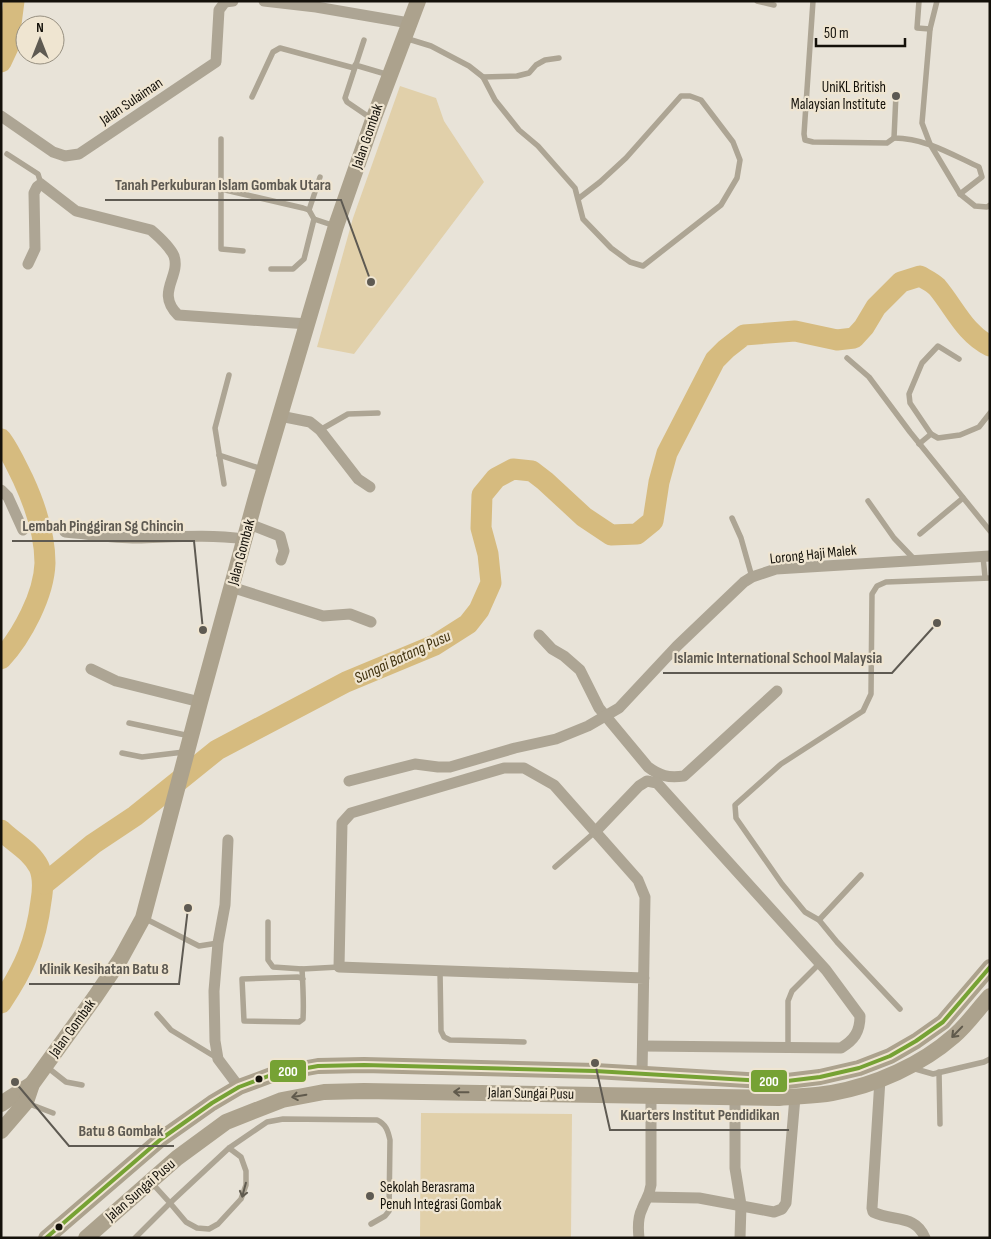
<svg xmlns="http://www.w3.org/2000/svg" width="991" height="1239" viewBox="0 0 991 1239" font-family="'Sofia Sans Condensed',sans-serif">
<rect width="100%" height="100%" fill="#e8e3d8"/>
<g fill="#e1d0aa">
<path d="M400,86l36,12 8,23 40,61 -130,172 -37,-7 36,-129z"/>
<path d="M421,1113l151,1 -1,124h-151z"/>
</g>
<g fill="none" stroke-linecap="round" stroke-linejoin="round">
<g stroke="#d6bb7f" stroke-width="21">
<path d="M1,62l7,-15 6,-46"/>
<path d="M1,439c9,12 15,26 22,40 12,26 22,55 22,84 -1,32 -23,73 -44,96"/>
<path d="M1,830c12,12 30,21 38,37 5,11 4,22 2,34 -5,41 -17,68 -40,102"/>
<path d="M44,884l49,-40 42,-28 82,-66 129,-68 89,-37 33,-21 11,-14 12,-27 -3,-29 -7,-26 1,-33 14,-17 17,-9 19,2 13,10 39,36 27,18 26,-1 16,-13 6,-39 8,-29 48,-93 11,-11 18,-14 51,-4 42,9 17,-2 10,-11 12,-20 25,-25 19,-6c5,3 12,6 17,11 17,20 28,47 53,59"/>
</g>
<path stroke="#aba599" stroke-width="2" stroke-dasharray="4 2.5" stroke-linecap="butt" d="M35,531l20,1"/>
<g stroke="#ada594" stroke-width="5.5">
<path d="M757,1l17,4"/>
<path d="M813,1l-9,133 1,6 8,2 74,1 7,-5"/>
<path d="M919,1l-2,27 13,1"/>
<path d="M937,1l-7,28 -8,94 8,21 30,50 15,12 12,1 3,-2"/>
<path d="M405,38l26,8 38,20 14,11 12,23 24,30 19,16 37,42 8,31 28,29 19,14 13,4 78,-61 16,-27 3,-18 -7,-18 -32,-42 -11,-4h-9l-55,62 -26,24 -22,17"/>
<path d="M364,40l-19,58 2,4 25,17"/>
<path d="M355,65l34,10"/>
<path d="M483,77l34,-1 12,-3 7,-8 9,-5 14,-2"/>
<path d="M896,94l-2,44c31,0 57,16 85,29l3,10 -22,17"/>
<path d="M252,97l21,-45 7,-4 74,20"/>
<path d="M221,139v110l22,2"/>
<path d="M7,154l31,20 3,10"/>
<path d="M221,189l82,19 6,2 5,9 21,7"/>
<path d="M309,210l11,-33"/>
<path d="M271,269h22l11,-10 10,-40"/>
<path d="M847,358l22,19 41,55 80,99"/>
<path d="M320,430l28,-16 30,-1"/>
<path d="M931,434l-21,-31 -1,-9 13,-31 16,-17 21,13"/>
<path d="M919,444l12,-10 7,4 22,-3 19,-8 11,-14"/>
<path d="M219,455l43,14"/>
<path d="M224,484l-9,-56 14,-53"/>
<path d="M868,501l26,37 21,22"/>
<path d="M732,518l9,20 11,39"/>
<path d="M920,534l43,-36"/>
<path d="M983,556l2,21"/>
<path d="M129,723l61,13"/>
<path d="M122,753l20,4 42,-5"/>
<path d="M555,867l40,-35"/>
<path d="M144,918l55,28 19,-3"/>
<path d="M819,920l42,-45"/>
<path d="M268,922v38l5,7 29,2 37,-2"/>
<path d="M302,969c1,17 2,34 1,50l-4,3 -55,-1 -2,-42 56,-2 5,2"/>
<path d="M440,971l1,60 3,6 6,3 74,2"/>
<path d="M900,1009l-63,-67 -18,-22 -14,-8 -23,-28 -46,-66 -1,-13 46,-41 82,-53 8,-17 1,-100 5,-8 9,-4 104,-4"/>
<path d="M157,1014l14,16 46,28"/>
<path d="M788,1047v-46l4,-10 28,-28"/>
<path d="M47,1067l19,15 16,3"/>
<path d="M912,1068l21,6 51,-12 6,-3"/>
<path d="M939,1072l1,52"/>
<path d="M27,1103l26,10"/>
<path d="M229,1148l12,9 5,14v14l-5,14 -23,25 -9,5 -12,-1 -11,-6 -16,-19 59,-55 38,-26 16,-3 94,1c9,4 11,11 13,20l-1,71 -4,5 -14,8"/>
<path d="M135,1238l35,-35 -19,-21"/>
</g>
<g stroke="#ada594" stroke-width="11">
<path d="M264,1l52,6 93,16"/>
<path d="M1,116l52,36 12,4 14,-2 137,-92 3,-52 6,-8 8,-1"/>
<path d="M28,264l7,-15 -1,-56 3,-6 4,-3 35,27 75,19c7,6 19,17 23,26 7,21 -19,36 4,59l130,9"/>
<path d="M280,416l30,6 10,8 38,49 12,8"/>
<path d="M1,490l7,7 15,33"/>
<path d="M249,524l31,12 4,15 -3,9"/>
<path d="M65,532c24,2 48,6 72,6 37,-1 71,-4 108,1"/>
<path d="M231,587l92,29 27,-2 21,8"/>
<path d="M539,635l13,14 12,7 16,14 19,38 49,59c12,9 20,11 36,9l93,-85"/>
<path d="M91,669l25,12 84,21"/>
<path d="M349,781l66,-17 23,3h12l65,-19 41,-9 32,-13 31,-18 58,-62 67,-64 8,-5 24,-8 214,-13"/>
<path d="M595,832l44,-46 8,-5 10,2 169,187 34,46c0,16 -6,24 -19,32l-198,-2"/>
<path d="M228,840l-3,65 -7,38 -4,48 1,50 3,18 21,28"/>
<path d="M642,1074l3,-177 -7,-17 -84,-95 -30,-17h-20l-153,45 -9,10 -3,144 305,11"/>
<path d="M880,1079l-8,129 1,4c20,10 43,2 52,26"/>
<path d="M735,1098v70l6,37 -1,33"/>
<path d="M649,1197l50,1 75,14 8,-3 4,-6 9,-106"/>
<path d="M639,1238c-1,-9 -1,-21 3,-29 4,-11 7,-11 9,-24v-90"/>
</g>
<g stroke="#aca28d" stroke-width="16">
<path d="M1,1104l31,-20"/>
<path d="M1,1131l25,-29 6,-18 63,-87 25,-37 23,-42 57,-216 56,-205 80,-271 37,-106 45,-119"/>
<path d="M46,1238l115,-99 51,-36 27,-16 35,-13 44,-8 46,-1 231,6 184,11 41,-5 39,-9 31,-12 26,-15 27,-19 47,-55"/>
<path d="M86,1238l91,-80 49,-36 56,-22 42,-8 40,-1 415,7c17,-2 36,-2 53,-5 44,-8 89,-28 122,-57 13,-11 24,-27 36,-40"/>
</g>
<defs>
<path id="bus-1" d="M46,1238l115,-99 51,-36 27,-16 35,-13 44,-8 46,-1 231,6 184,11 41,-5 39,-9 31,-12 26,-15 27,-19 47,-55"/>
</defs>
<use href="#bus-1" stroke="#efe5d1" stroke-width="8"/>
<use href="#bus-1" stroke="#76a234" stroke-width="4"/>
</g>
<defs><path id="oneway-shaft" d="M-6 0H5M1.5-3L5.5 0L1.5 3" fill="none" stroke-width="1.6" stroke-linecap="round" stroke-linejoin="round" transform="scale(1.25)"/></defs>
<g stroke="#605a4c">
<use href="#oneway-shaft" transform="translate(957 1032) rotate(134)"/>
<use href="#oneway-shaft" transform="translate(461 1092) rotate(-179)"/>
<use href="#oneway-shaft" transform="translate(299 1096) rotate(170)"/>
</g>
<use stroke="#605b4f" href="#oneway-shaft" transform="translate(244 1190) rotate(105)"/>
<g fill="#5e5a52" stroke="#efe5d1" stroke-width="2">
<circle cx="896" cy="96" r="5"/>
<circle cx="370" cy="1196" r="5"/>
</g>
<g fill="#14110a" stroke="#efe5d1" stroke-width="2">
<circle cx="259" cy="1079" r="4.5"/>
<circle cx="59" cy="1227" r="4.5"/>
</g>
<g text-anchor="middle" stroke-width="4.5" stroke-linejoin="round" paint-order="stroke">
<g font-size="15" fill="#14110a" stroke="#efe5d1" text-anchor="end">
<text x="886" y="92">UniKL British<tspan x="886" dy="17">Malaysian Institute</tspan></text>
<text x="380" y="1192" text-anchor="start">Sekolah Berasrama<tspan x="380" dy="17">Penuh Integrasi Gombak</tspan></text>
</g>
<g font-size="15" fill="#14110a" stroke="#efe5d1">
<text transform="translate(131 101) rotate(-34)" y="5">Jalan Sulaiman</text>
<text transform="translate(367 136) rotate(-71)" y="5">Jalan Gombak</text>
<text transform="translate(241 552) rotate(-75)" y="5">Jalan Gombak</text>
<text transform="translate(813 554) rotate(-6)" y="5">Lorong Haji Malek</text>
<text transform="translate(72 1028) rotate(-54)" y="5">Jalan Gombak</text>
<text transform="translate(531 1093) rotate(1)" y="5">Jalan Sungai Pusu</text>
<text transform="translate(140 1190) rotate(-41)" y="5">Jalan Sungai Pusu</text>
</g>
<g font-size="16" font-style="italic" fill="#41320e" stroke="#efe5d1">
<text transform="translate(402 656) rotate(-25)" y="6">Sungai Batang Pusu</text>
</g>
</g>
<path fill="none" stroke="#5e5a52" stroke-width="2" d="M371 282L341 200H105M203 630L194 541H12M937 623L892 673H663M188 908L179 984H29M595 1063L610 1130H789M15 1082L69 1146H174"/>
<g fill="#5e5a52" stroke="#efe5d1" stroke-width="2">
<circle cx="371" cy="282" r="5"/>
<circle cx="203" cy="630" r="5"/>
<circle cx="937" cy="623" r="5"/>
<circle cx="188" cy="908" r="5"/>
<circle cx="595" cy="1063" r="5"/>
<circle cx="15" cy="1082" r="5"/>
</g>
<g font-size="16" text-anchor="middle" font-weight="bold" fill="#5e5a52" stroke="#efe5d1" stroke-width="4.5" stroke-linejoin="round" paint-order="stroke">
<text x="223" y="190">Tanah Perkuburan Islam Gombak Utara</text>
<text x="103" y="531">Lembah Pinggiran Sg Chincin</text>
<text x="778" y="663">Islamic International School Malaysia</text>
<text x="104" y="974">Klinik Kesihatan Batu 8</text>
<text x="700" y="1120">Kuarters Institut Pendidikan</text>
<text x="121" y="1136">Batu 8 Gombak</text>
</g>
<g stroke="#efe5d1" stroke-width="2">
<rect x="269" y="1059" width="38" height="24" rx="5" fill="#76a234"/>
<rect x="750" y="1069" width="38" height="24" rx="5" fill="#76a234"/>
</g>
<g font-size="14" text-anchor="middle" font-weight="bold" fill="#fff">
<text x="288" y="1076">200</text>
<text x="769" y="1086">200</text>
</g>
<rect width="991" height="1239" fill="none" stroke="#14110a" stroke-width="5"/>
<g transform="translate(40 40)"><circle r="24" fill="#efe5d1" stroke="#979081"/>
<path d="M0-4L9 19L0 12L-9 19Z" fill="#5e5a52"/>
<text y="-8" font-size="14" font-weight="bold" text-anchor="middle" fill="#14110a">N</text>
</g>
<path d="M816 38v8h89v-8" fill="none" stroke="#14110a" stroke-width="2.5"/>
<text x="824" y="38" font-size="15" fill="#14110a" stroke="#efe5d1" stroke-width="4" paint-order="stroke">50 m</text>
</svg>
